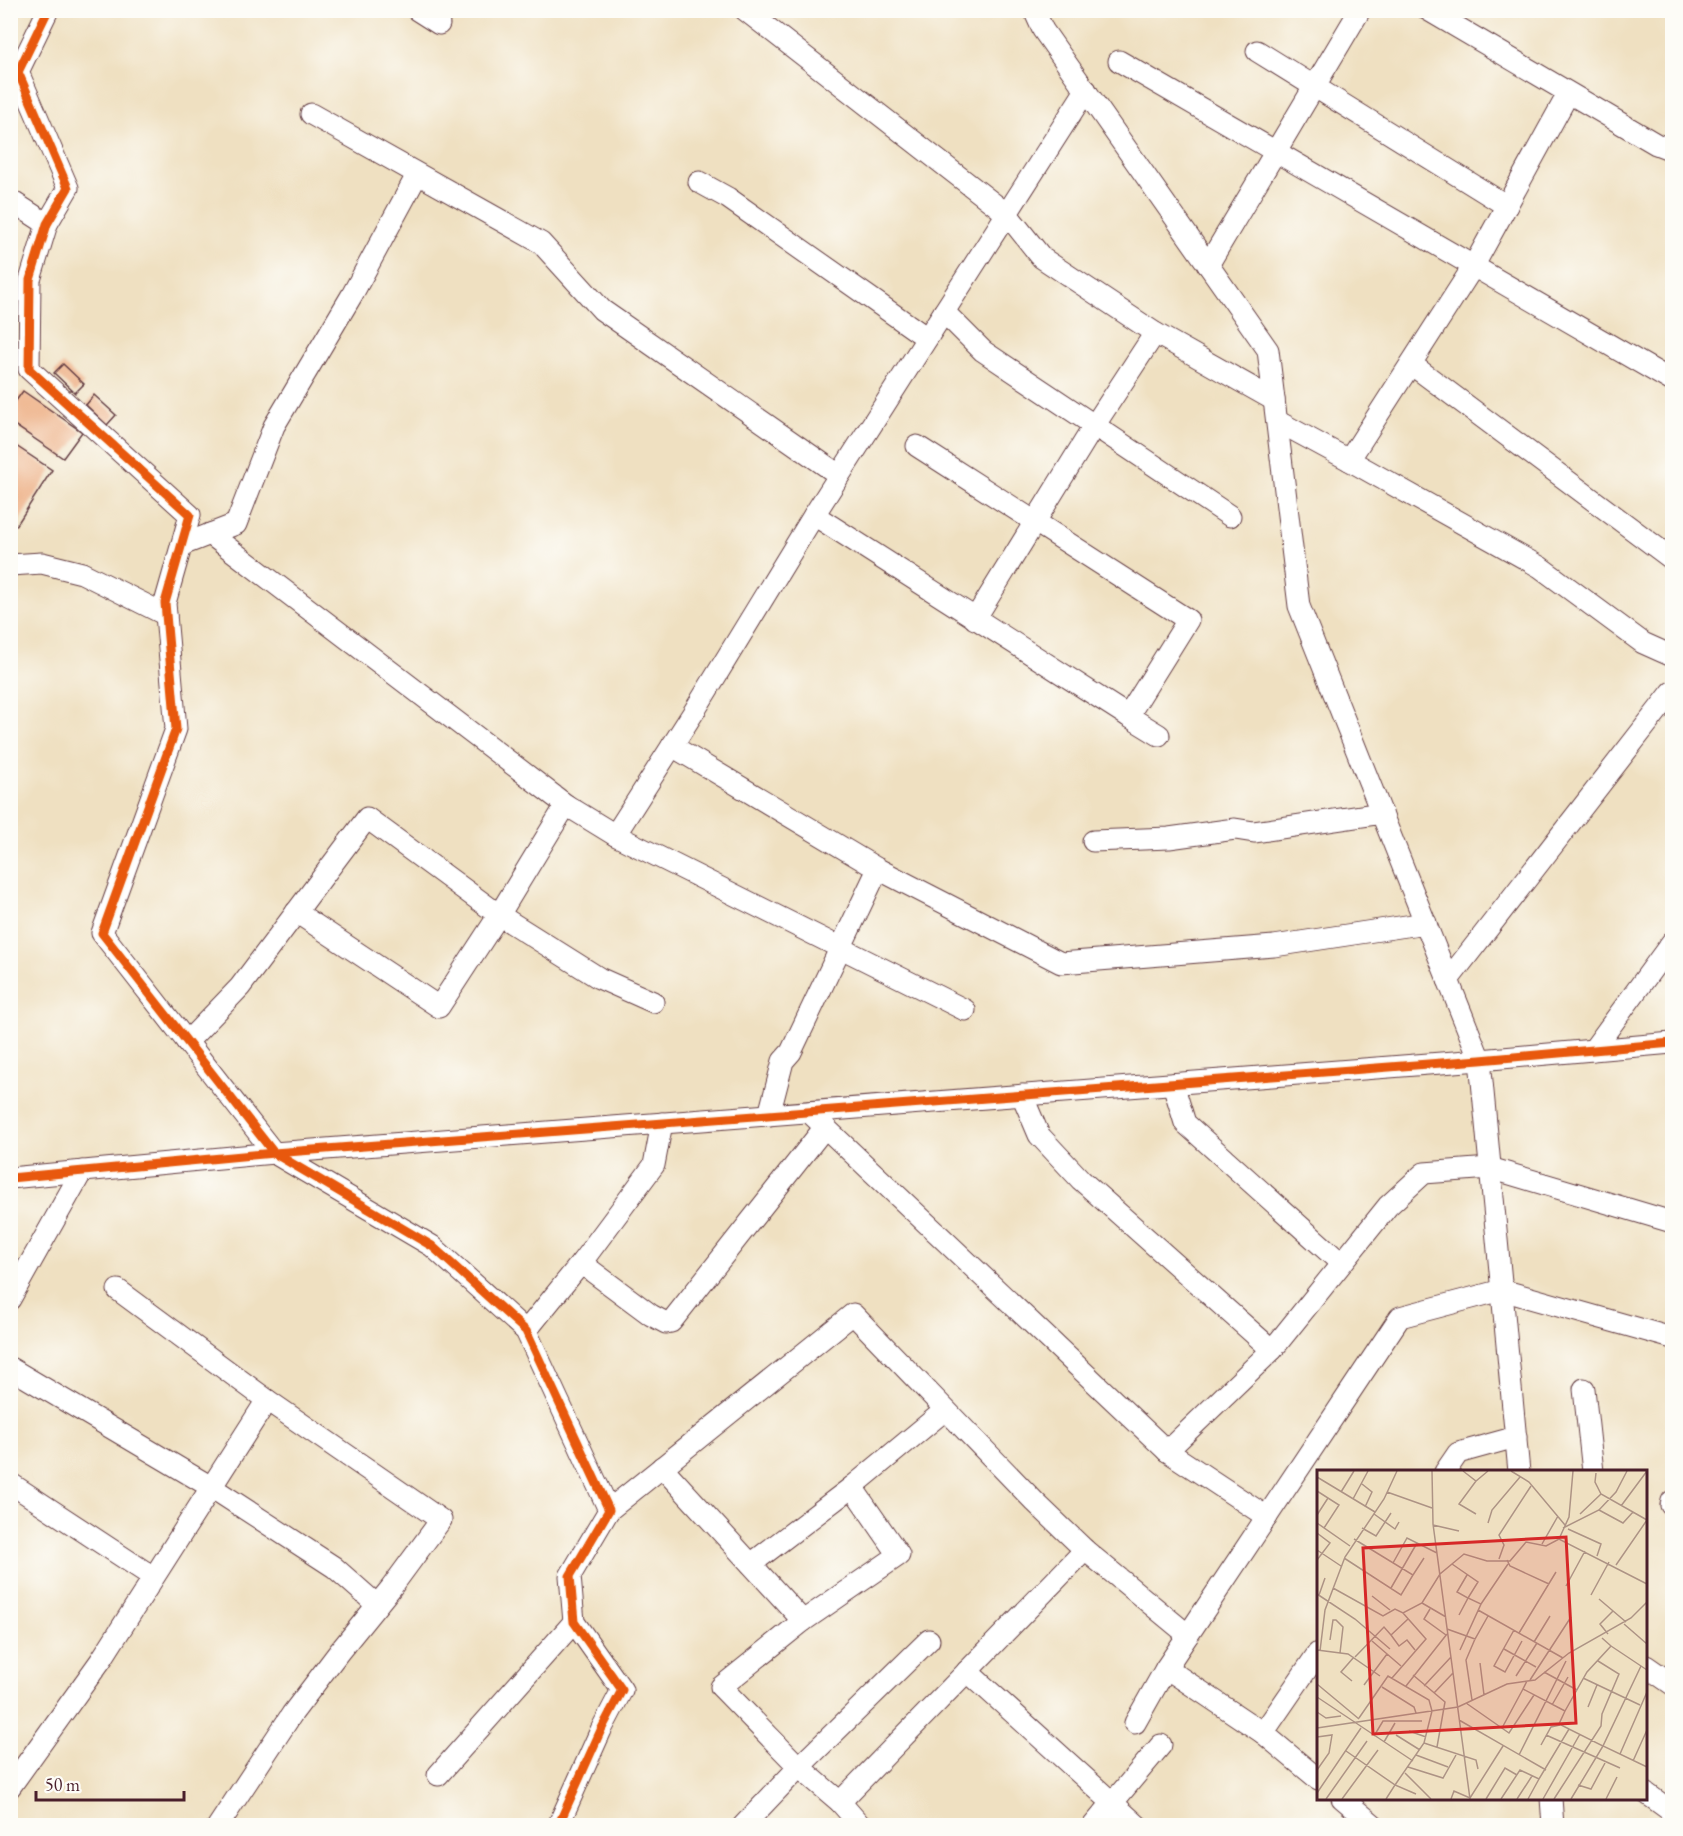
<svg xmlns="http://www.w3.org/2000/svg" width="1683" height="1836" viewBox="0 0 1683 1836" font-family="'EB Garamond',serif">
<rect width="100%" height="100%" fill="#fdfcf7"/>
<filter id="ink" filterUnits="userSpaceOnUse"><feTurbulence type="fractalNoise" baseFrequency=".0167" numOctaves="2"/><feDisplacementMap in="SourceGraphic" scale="12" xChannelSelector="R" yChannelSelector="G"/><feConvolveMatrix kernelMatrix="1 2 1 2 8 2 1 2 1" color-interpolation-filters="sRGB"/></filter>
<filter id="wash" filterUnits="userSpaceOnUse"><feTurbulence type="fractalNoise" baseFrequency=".008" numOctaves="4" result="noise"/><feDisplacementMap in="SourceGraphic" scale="24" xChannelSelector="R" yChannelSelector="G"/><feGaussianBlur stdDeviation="1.35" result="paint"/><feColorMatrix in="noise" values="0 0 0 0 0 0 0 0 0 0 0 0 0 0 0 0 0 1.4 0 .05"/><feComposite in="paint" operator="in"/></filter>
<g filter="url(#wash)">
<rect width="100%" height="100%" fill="#efe0c1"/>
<g id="blocks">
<g fill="#eca97b">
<path d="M63,364l21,20 -9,9 -21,-20z"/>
<path d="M23,391l59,41 -19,26 -53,-36v-13z"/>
<path d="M94,395l22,20 -9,10 -21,-20z"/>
<path d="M10,442l42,28 -36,56 -6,-3z"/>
</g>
</g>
</g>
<g filter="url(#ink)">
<use href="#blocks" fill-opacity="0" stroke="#633c42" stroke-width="1.5"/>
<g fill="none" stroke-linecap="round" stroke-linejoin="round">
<defs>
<g id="minor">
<path d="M48,10l-30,62 50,116 -21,36 -17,56 -1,89 161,146 -25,88 11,126 -74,204 172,220 158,93 94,85 83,179 -39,66 4,46 48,68 -21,40 -43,96"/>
<path d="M417,10l22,14"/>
<path d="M745,10l262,204 35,44 113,75 119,67"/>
<path d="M1034,10l9,20 225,320 31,256 181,454 39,412"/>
<path d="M1428,10l228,134 16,6"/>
<path d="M1257,51l250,155"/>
<path d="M1119,61l553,320"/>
<path d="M311,114l230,129 61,67 237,165"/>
<path d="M699,182l29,16 199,140"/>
<path d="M10,200l37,24"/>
<path d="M1208,265l152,-255"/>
<path d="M944,312l39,39 247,165"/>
<path d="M1411,364l261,195"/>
<path d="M1277,421l72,39 124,-193 95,-173"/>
<path d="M1349,460l191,107 103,76 29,13"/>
<path d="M814,515l314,201 60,-96 -271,-174"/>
<path d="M210,534l356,271"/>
<path d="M182,545l54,-21 38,-98 78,-131 65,-120"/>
<path d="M10,565l32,-2 40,10 84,42"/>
<path d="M975,619l119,-193 61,-93"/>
<path d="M1128,716l31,19"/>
<path d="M672,746l206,123 -87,183 -8,9 -14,54"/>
<path d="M615,835l80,-125 119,-195 272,-425"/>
<path d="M1093,841l76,-3 66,-9 19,3 128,-19"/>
<path d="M878,869l183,94 213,-17 152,-23"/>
<path d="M296,912l143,95 60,-92 100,63 54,24"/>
<path d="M1448,980l224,-288"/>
<path d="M187,1042l53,-55 127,-169 132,97 67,-110 49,30 350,175"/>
<path d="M1593,1050l79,-108"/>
<path d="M1173,1084l12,39 156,140"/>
<path d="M1022,1095l17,40 42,45 191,170"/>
<path d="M809,1112l358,339 100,66"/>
<path d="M10,1178l264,-25 1206,-93 192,-17"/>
<path d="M581,1263l70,52 15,8 5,-1 154,-195"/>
<path d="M118,1290l149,110"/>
<path d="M10,1299l72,-128"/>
<path d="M526,1331l55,-68 73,-98 8,-42"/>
<path d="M10,1368l201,119 123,80 43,38"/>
<path d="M1584,1389l9,83"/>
<path d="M1167,1451l105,-101 116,-144 36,-33 66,-5 182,54"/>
<path d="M662,1467l141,154 96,-66 -47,-68 93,-77"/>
<path d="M1445,1472l13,-19 58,-16"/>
<path d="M10,1483l143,94"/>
<path d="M1671,1505l1,-4"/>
<path d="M609,1510l244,-196 182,188 50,48 103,85"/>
<path d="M751,1564l101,-77"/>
<path d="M803,1621l-82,66 78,80 41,35 21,24"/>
<path d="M1646,1666l26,18"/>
<path d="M967,1671l171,155"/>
<path d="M1135,1723l31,-55"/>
<path d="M1263,1733l55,-80"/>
<path d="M438,1775l136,-153"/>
<path d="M1318,1779l-55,-46 -97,-65 234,-351 102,-27 170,48"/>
<path d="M10,1787l91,-127 166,-260 174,120 -50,68 -52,64 -47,62 -74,112"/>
<path d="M1646,1793l26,19"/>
<path d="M1342,1798l33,28"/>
<path d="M1551,1798l2,28"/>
<path d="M840,1802l245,-252"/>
<path d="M743,1826l56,-59 130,-127"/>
<path d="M1093,1826l68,-81"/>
</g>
</defs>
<use href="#minor" stroke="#633c42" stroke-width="23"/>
<use href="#minor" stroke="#fff" stroke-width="21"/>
<defs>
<g id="cycleway">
<path d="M48,10l-30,62 50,116 -21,36 -17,56 -1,89 161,146 -25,88 11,126 -74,204 172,220 158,93 94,85 83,179 -39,66 4,46 48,68 -21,40 -43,96"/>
<path d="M10,1178l264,-25 1206,-93 192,-17"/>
</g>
</defs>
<use href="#cycleway" stroke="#fdfcf7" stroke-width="13"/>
<use href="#cycleway" stroke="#e8590c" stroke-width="9"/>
</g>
</g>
<g transform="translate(1317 1470)">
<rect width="330" height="330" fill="#efe0c1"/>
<path fill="none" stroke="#ad9385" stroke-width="1.5" d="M115,1l1,53 37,275M146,1l13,10 12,-10M194,1l18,11 36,43M279,3l-1,9 6,12 46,26M0,7l58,35M159,11l-17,23 17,10M45,14l10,8 -7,15M0,21l22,14 -15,23M24,22l13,-21M70,22l45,16M36,29l15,-28M304,36l26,-35M282,40l24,13 10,-11M57,44l21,15 4,-7M263,44l21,-20M0,45l11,-17M0,53l33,23M171,53l4,-13 28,-33M116,55l26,6M45,58l14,8 15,-23M246,58l36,-18 17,-18 11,-21M251,59l33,15 -4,12M0,63l13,10 -13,17M242,69l10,-22 4,-46M225,74l16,-28M0,80l24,16M27,88l57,37 12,-20 -59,-36M182,89l5,-14 -5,-10 32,-49M190,90l3,6 39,18M76,93l14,-25 30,15M135,94l26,18 -10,16 13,6 -21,46M299,95l31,-45M96,105l11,-17M249,116l19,-35M16,118l50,28 12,-7 8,4 19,-10 18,-29 24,-20 23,7h23l16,-19 20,4 13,-7 88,45M74,118l26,-45M0,124l38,25 35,30M2,125l6,-17M274,125l18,-33M55,126l18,14M282,129l27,23M105,133l24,14M164,134l27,-40M113,139l-6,10 22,16M161,140l85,48M142,145l9,-17 -11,-6 10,-17M91,149l-17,16 8,11 8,-6 8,10M307,154l23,20M130,159l28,10 13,-23M197,160l-20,36 11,6 17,-31M202,163l37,-61M291,164l-8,-10 13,-13M13,170l3,-20h3l7,7 -3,26M55,171l29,25M217,172l16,-26M294,176l36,24M187,179l32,18M0,180l31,4 32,22M3,181l5,-41 20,-53 39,-58 13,-28M38,187l29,-30 7,8M163,193l4,32M324,196l-38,80 44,21M227,202l33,18M96,205l32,27 -8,45M199,206l21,-33M75,208l34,-39 -23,-26M266,208l57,27M213,210l41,-63M35,211l-11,-9 13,-15M210,211l-4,8 42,22M0,214l42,35M47,215l23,-31M89,216l41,-52M107,216l27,-29M65,217l32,20 2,6M117,223l19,-20M0,227l96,64M155,230l-6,-40 9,-21M149,233l43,30 25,-38M235,235l16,-28M271,237l9,-22M0,242l9,6 15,-2M42,248l29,-42 41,24 3,11 -8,32 -29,42 21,9M142,250l87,50M0,258l141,-21 49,-23 28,-4 34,-27 62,-35 16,-16M185,258l21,-39M252,259l-10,-5 6,-13 22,-39 24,-26 -9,-8M92,261l17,6M79,265l24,15M229,265l74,33M57,266l9,-15h39M0,267l15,-2 -3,18 -12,17M67,272l11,-19M107,273l52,17 2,9M224,275l10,-18 9,-2M29,281l49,34 -9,14M303,284l27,-62M99,285l32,12M202,285l47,-94M316,291l14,-31M91,297l35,11 13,-23M88,303l26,26M261,315l13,4 14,-26M0,323l44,-65M9,329l41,-58M25,329l36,-49M134,329l3,-8 16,7 33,-52M169,329l19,-31 12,7M184,329l19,-29 19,9 30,-50 34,17 -32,53M200,329l15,-23M211,329l11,-20M226,329l37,-65M237,329l47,-73 1,-12 17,-40 -21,-13M289,329l11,-22"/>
<path fill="#d62828" fill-opacity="0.15" stroke="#d62828" stroke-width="3" d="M249,67l10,186 -203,11 -10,-186z"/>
<rect width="330" height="330" fill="none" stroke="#4a1f2b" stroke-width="3"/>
</g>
<rect width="1683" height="1836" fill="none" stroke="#fdfcf7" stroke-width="36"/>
<path d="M36 1791v9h148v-9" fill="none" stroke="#4a1f2b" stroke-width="3"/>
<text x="45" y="1791" font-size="18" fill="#4a1f2b" stroke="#fdfcf7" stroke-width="4.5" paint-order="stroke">50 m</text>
</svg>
